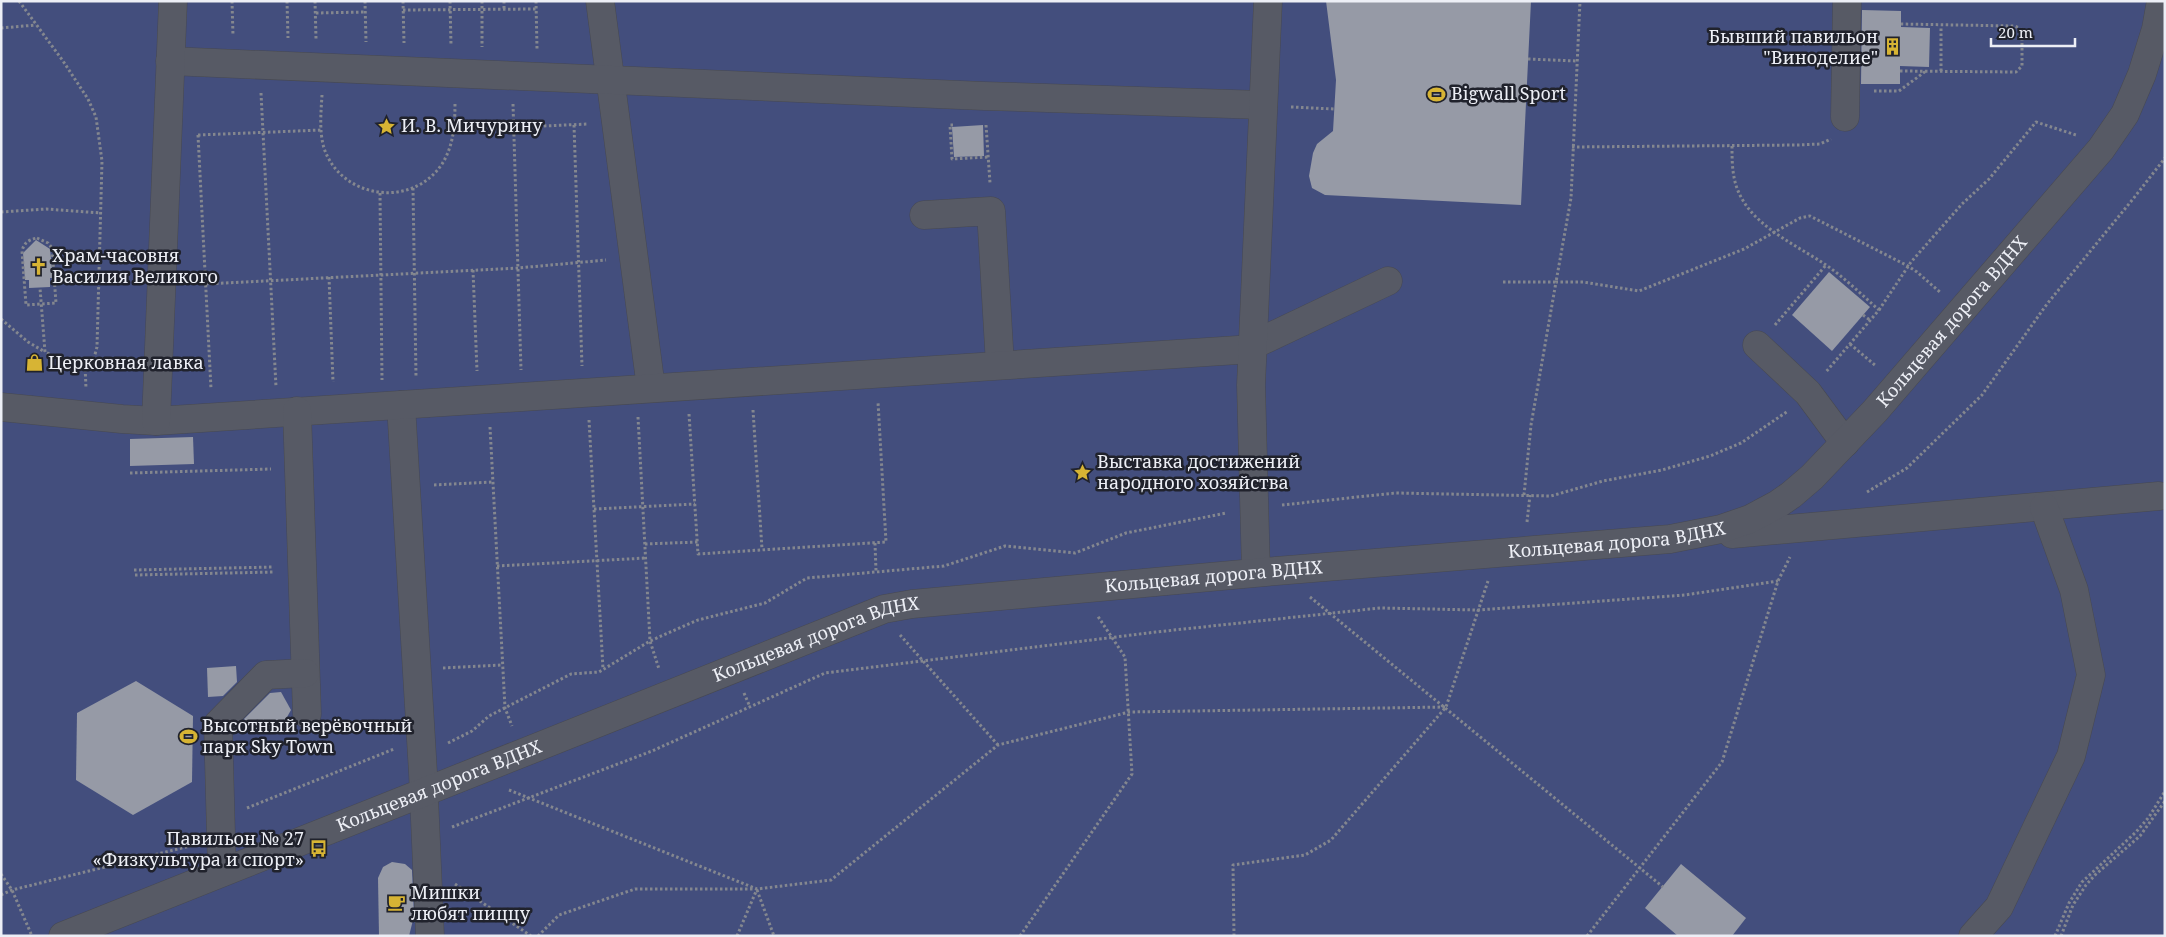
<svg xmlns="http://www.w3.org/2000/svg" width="2166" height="937" viewBox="0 0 2166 937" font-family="'Noto Serif',serif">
<rect width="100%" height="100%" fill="#292c36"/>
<rect fill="#434e7d" x="1" y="1" width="2164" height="935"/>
<g fill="#969aa6">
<path d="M1326,1h205l-10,204 -196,-10 -13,-7 -3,-12 4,-23 4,-9 16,-13 3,-51z"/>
<path d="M1862,10l39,1v16l29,1 -1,39 -29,-1v18h-39z"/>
<path d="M983,125l1,31 -30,1 -2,-30z"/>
<path d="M36,240l14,9 3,29h-3v9l-21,1v-8h-4l-2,-27z"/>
<path d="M1829,272l41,35 -38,44 -40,-36z"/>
<path d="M193,437l1,27 -64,2v-27z"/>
<path d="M236,666l1,16 -14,14 -15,1 -1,-29z"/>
<path d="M136,681l57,35 -1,66 -59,33 -57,-35 1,-67z"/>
<path d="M281,692l10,18 -9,16 -10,7h-19l-9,-14 26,-26z"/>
<path d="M392,862l13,2 7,6 2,46 -5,20h-30l-1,-58 5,-11z"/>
<path d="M1681,864l65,54 -14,18h-54l-33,-28z"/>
</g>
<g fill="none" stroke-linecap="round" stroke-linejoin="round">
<defs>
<g id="minor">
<path d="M600,1l51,387"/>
<path d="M170,61l814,35 279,9"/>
<path d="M1845,117l2,-116"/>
<path d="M924,215l67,-4 9,154"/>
<path d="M1253,345l135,-64"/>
<path d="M1757,345l51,48 37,50"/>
<path d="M401,405l22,368 7,163"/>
<path d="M1,407l121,12 34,2 1097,-72"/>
<path d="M297,411l10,303"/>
<path d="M156,421l17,-420"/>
<path d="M1732,534l427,-38"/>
<path d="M1256,572l-5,-187 17,-384"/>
<path d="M222,872l-4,-148 48,-49 39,-2"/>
<path id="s1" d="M63,936l821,-327 28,-5 364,-33 394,-32 51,-10 29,-10 28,-15 13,-9 21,-18 63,-66 226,-262 24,-35 17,-40 14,-45 5,-28"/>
<path d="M1973,936l26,-29 72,-151 20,-81 -17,-85 -30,-83"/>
</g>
</defs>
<use href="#minor" stroke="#474952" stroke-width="29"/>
<g stroke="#84878f" stroke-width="3" stroke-dasharray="2.5 2.5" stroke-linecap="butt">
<path d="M19,1l44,60 25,38 8,18 6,44 -5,186c-1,3 -2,9 -4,12 -10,14 -36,-2 -48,-7l-5,-64"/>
<path d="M232,1l1,35"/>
<path d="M287,1l1,37"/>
<path d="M315,1l1,38"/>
<path d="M365,1l1,41"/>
<path d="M403,1l1,42"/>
<path d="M450,1l1,44"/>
<path d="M482,1v46"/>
<path d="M504,1v9"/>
<path d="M536,1l1,48"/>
<path d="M403,10l133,-1"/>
<path d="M316,13l50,-1"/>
<path d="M1,28l35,-3"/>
<path d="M1528,59l48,2"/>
<path d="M1900,71l116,1 6,-6v-33l-2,-5 -6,-2 -113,-2"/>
<path d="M1941,71v-45"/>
<path d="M1874,91h25l27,-20"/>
<path d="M261,93l15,294"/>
<path d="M322,95c-1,17 -3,36 2,53 17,51 88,61 118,16 12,-19 13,-40 13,-62"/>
<path d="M513,104l8,266"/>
<path d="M1291,107l43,2"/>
<path d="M574,125l8,241"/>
<path d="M953,125h-3l2,34 36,-2"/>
<path d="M986,125l4,58"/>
<path d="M454,130l134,-6"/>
<path d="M198,135l13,254"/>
<path d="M198,135l124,-5"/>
<path d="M1732,146c0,10 0,21 2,31 8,45 58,65 92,88 19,13 36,30 53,45l-54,63"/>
<path d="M1572,147l226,-2 22,-1 11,-5"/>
<path d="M413,188l3,189"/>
<path d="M380,193l2,187"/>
<path d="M1,212l45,-3 55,4"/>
<path d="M37,238l11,5 4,5 4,55 -30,2 -4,-54c2,-8 6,-11 15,-13z"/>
<path d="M473,270l4,101"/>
<path d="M329,277l4,105"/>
<path d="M1503,282h53l15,-84 9,-197"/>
<path d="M206,284l312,-16 88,-8"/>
<path d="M1879,310l32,-48 51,-58 27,-25 47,-57 40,13"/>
<path d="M1863,315l7,5"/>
<path d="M1,319l27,23 17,10"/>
<path d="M1775,325l51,-60"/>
<path d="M1850,344l26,22"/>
<path d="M85,364l1,25"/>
<path d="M753,410l9,139"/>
<path d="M689,414l9,140 188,-12 -8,-140"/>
<path d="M638,417l12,224 9,28"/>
<path d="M589,420l14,249"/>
<path d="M490,427l15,281 7,18"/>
<path d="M130,473l141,-4"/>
<path d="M434,485l59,-3"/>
<path d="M1867,492l40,-24 75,-73 65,-91 86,-105 32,-41"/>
<path d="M1524,495l7,-70 25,-143h27l56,9 105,-42 56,-31 10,-2 98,50 9,6 24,21"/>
<path d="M1282,505l113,-12 156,3 52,-15 59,-11 48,-14 31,-13 47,-32"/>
<path d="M594,509l101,-5"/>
<path d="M1527,522l3,-27"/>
<path d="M875,543l1,28"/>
<path d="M645,544l53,-2"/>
<path d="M497,566l149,-8"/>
<path d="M134,570l140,-3"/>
<path d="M135,575l139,-3"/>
<path d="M1310,597l353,290"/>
<path d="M900,635l98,110"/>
<path d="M443,668l59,-3"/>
<path d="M744,693l6,14"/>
<path d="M448,743l24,-12 17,-15 82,-42 28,-2 51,-31 48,-21 67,-17 42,-25 137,-12 61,-20 70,7 51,-20 100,-20"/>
<path d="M509,790l248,99 74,-9 167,-135 131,-33 317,-5"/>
<path d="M247,808l147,-59"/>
<path d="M452,827l200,-76 173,-78 331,-41 224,-24 98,2 207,-15 93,-14"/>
<path d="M1,874l11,16 20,46"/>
<path d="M455,884l76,52"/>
<path d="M757,890l17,46"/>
<path d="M1,895l11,-5 182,-45"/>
<path d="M538,936l21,-21 76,-26h119"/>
<path d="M737,936l20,-47"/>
<path d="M1020,936l112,-162 -7,-117 -28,-42"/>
<path d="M1234,936l-1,-71 72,-10 26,-15 115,-133 42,-126"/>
<path d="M1587,936l135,-174 56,-181 12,-24"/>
<path d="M2055,936l14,-33 13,-21 54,-50 13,-15 16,-26"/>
<path d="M2061,936l12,-31 13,-20 9,-10 45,-39 25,-35"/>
</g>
<use href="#minor" stroke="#575a65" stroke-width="28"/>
</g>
<defs>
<symbol id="building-bare" viewBox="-9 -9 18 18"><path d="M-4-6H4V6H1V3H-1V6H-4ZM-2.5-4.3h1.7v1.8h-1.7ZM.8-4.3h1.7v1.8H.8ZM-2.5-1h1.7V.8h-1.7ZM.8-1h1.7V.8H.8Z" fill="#d7b434" stroke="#20222c" stroke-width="2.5" paint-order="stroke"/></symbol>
<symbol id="stadium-bare" viewBox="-9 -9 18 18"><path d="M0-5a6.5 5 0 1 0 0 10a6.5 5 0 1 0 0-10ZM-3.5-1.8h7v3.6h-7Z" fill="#d7b434" stroke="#20222c" stroke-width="2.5" paint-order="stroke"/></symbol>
<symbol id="sight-bare" viewBox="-9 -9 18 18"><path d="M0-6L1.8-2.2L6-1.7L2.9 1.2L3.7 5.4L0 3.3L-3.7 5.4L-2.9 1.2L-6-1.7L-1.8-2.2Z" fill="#d7b434" stroke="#20222c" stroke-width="2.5" paint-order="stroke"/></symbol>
<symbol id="church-bare" viewBox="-9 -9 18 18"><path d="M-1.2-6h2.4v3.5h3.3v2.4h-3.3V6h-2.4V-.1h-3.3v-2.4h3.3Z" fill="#d7b434" stroke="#20222c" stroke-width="2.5" paint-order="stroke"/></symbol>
<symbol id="shop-bare" viewBox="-9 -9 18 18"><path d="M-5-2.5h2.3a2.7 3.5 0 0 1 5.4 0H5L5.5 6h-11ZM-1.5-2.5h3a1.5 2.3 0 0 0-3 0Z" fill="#d7b434" stroke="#20222c" stroke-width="2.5" paint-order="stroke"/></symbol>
<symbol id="bus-bare" viewBox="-9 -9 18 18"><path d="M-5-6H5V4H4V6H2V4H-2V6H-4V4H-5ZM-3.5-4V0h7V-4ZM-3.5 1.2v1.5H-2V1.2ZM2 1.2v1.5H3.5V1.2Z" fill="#d7b434" stroke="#20222c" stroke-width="2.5" paint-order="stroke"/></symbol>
<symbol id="cafe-bare" viewBox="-9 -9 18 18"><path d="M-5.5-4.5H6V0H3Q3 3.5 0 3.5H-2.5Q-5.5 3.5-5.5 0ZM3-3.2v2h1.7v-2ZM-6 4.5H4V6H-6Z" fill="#d7b434" stroke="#20222c" stroke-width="2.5" paint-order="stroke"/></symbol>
</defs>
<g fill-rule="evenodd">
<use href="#building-bare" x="1880" y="34" width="25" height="25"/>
<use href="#stadium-bare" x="1424" y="82" width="25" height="25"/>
<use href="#sight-bare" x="374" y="114" width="25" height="25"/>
<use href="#church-bare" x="26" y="254" width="25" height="25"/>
<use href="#shop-bare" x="22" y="350" width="25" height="25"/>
<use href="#sight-bare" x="1070" y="460" width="25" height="25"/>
<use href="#stadium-bare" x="176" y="724" width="25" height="25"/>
<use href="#bus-bare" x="306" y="836" width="25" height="25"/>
<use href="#cafe-bare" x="384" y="890" width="25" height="25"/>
</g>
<g text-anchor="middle" stroke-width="5" stroke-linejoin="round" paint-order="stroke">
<g font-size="18" fill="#edeff6" stroke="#20222c" text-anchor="start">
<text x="1878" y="43" text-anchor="end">Бывший павильон<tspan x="1878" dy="21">"Виноделие"</tspan></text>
<text x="1451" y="100">Bigwall Sport</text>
<text x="401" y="132">И. В. Мичурину</text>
<text x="52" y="262">Храм-часовня<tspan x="52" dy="21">Василия Великого</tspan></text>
<text x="48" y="369">Церковная лавка</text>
<text x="1097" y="468">Выставка достижений<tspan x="1097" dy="21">народного хозяйства</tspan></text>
<text x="202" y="732">Высотный верёвочный<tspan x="202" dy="21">парк Sky Town</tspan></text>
<text x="304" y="845" text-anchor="end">Павильон № 27<tspan x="304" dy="21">«Физкультура и спорт»</tspan></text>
<text x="411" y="899">Мишки<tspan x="411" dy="21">любят пиццу</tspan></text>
</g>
<g font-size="18" fill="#edeff6" stroke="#20222c">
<text dy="6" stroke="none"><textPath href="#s1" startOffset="2040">Кольцевая дорога ВДНХ</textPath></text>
<text dy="6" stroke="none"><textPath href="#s1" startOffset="1620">Кольцевая дорога ВДНХ</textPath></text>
<text dy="6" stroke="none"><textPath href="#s1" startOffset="1215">Кольцевая дорога ВДНХ</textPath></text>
<text dy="6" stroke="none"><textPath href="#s1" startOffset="810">Кольцевая дорога ВДНХ</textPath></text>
<text dy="6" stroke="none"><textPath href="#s1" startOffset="405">Кольцевая дорога ВДНХ</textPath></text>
</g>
</g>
<rect width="2166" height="937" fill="none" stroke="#edeff6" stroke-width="5"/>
<path d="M1991 38v8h84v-8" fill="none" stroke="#edeff6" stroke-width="2.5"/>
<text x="1998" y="38" font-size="15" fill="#edeff6" stroke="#20222c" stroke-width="4" paint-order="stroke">20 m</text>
</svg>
